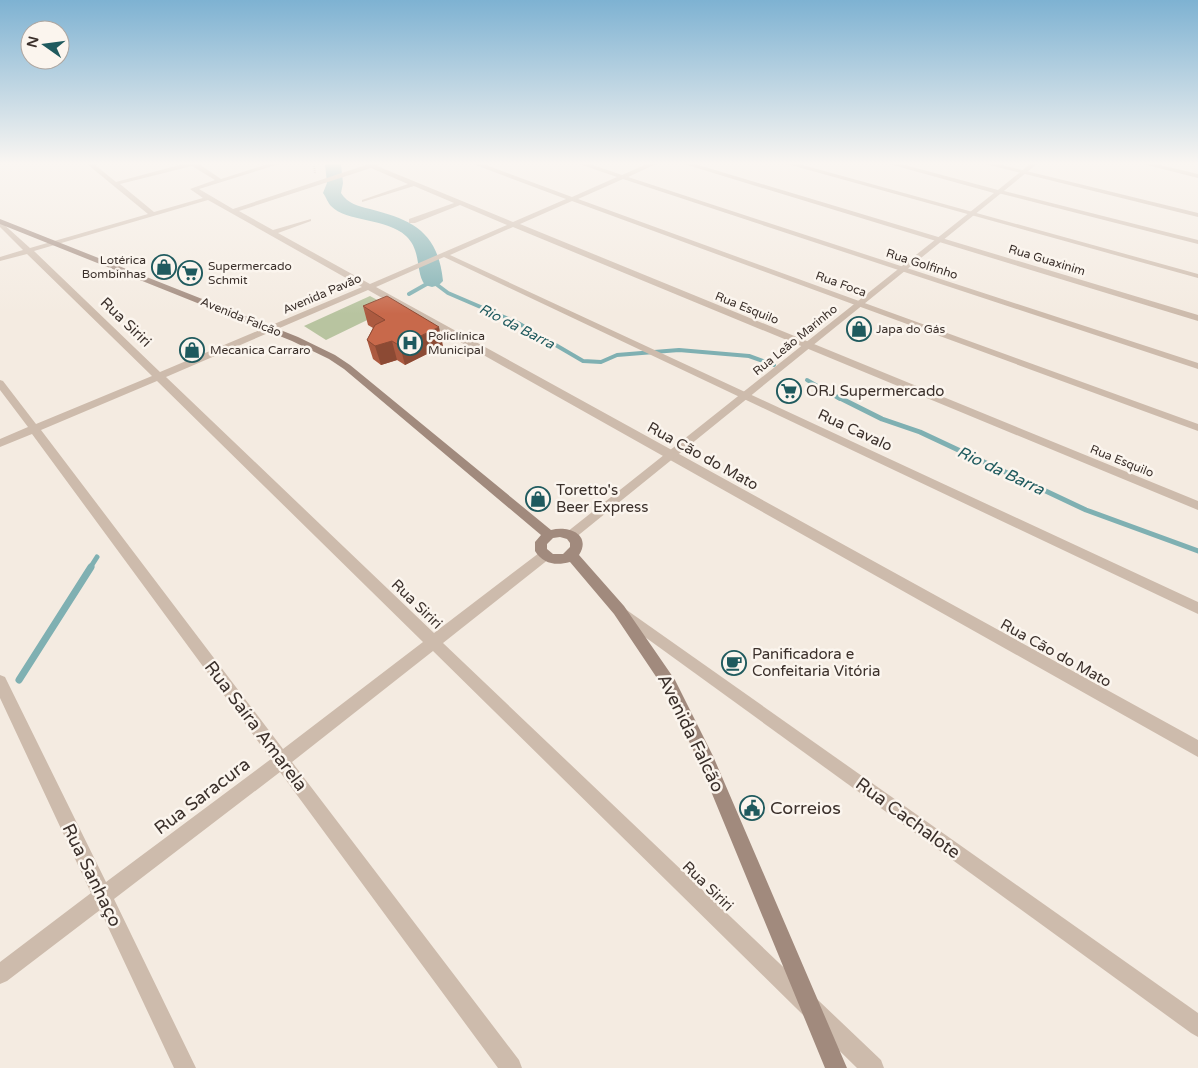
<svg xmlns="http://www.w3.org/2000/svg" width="1198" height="1068" viewBox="0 0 1198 1068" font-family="'Varela Round',sans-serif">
<rect width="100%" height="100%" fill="#f4ebe1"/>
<path fill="#b8c4a0" d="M370,296l22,12 -66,32 -22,-14z"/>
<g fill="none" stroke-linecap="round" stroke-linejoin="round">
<g stroke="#7fb0b2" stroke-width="4">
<path d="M409,294l23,-13 16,12 70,30 65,38 18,1 16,-7 62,-5 70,6 25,9"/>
<path d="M807,380l33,19"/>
</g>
<g stroke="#7fb0b2" stroke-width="5">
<path d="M838,397l44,22 38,13 166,78 112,41"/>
<path d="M90,568l7,-11"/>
</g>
<path stroke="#7fb0b2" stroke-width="7" d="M19,680l72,-113"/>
<path fill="#7fb0b2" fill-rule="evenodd" d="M325,164h16l2,19 -2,10c7,11 17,13 29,16 43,11 68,23 73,72l-4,4 -7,2 -7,-2c-10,-13 -3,-34 -19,-49 -19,-18 -60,-14 -75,-30 -3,-3 -5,-9 -8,-13l4,-10z"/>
<path stroke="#b9a596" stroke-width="2" stroke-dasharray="1 1" stroke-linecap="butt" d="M314,164l1,10"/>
<g fill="#cdbbac" fill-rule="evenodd">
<path d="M87,164h7l22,18 67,-18h16l22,15 47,-15h11l-80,25 34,20 136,-45h11l-3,2 136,56 53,-23 -93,-35h10l89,33 45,-20 -38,-13h11l32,11 25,-11h9l-28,13 570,186v6l-575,-190 -45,20 620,225v7l-626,-230 -52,23 678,277v9l-685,-283 -63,28 748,347v12l-754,-357 -68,30 822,453v17l-830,-467 -202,87 268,256 105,-80h10l1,3 -1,3 -106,84 438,417 3,8h-27l-424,-417 -141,111 227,298 3,8h-24l-218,-296 -166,127 82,169h-22l-74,-158 -93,71 -7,3v-22l91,-69 -91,-195v-23l5,2 101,205 165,-123 -239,-325 -32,13v-8l28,-12 -28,-37v-10l3,1 33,43 116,-48 -125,-122 -27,7v-4l23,-7 -23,-23v-6l30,27 118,-34zM192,166l23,14 -25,9 13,9 -49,14 -34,-28zM371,168l37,16 -46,16v2l52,-16 40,17 -45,16v4h6l45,-18 47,20 -137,59 -92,-51 33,-12v-2l-38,11 -34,-19zM208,200l154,87 -202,85 -126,-121zM157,381l266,261 -140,107 -242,-319z"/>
<path d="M684,164h11l503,151v6z"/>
<path d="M787,164h12l399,110v4z"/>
<path d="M985,164h13l200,49v4z"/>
<path d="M1143,164h13l42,10v4z"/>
<path d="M1000,190l198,50v4l-200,-51v-2z"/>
<path d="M621,606l577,407v24l-7,-4 -575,-417 -2,-4 2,-4z"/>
</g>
<path fill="#cdbbac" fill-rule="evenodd" d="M889,164h12l97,26 32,-26h7l-462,374h-8l-2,-3 2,-3 427,-339z"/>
<path fill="#a18a7d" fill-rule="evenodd" d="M0,219l298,118 37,18 15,10 201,165c17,-5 41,4 28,25l45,51 51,74 38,76 134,312h-22l-124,-301 -36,-77 -51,-76 -44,-52c-14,4 -27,2 -35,-11v-9l6,-7 -197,-166 -15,-10 -37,-18 -292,-117zM560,537l7,2 3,4v4l-7,7h-10l-6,-5v-5l6,-6z"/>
</g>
<path fill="#ac5a40" d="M363,306l80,40 -38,19 -8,-5 -16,5 -8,-6 -6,-19 6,-12 -5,-3z"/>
<g fill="#8c4a34">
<path d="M439,327l4,19 -38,19 -5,-19z"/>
<path d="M392,341l5,19 -16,5 -6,-19z"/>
</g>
<path fill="#c8694b" stroke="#8c4a34" d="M387,296l52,31 -39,19 -8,-5 -17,5 -8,-6 8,-15 10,-5 -22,-14z"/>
<linearGradient id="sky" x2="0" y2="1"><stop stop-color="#7eb2d2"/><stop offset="0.52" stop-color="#faf6f2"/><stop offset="1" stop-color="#faf6f2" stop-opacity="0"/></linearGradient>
<rect width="1198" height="314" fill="url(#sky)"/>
<defs>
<symbol id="shop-ring" viewBox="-11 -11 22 22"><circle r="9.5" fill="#fbf5ee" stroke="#1f5a5e" stroke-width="1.5"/><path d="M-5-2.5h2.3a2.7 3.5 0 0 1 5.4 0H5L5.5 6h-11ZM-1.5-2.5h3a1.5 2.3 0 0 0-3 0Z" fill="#1f5a5e"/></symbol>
<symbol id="supermarket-ring" viewBox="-11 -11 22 22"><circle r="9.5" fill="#fbf5ee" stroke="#1f5a5e" stroke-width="1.5"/><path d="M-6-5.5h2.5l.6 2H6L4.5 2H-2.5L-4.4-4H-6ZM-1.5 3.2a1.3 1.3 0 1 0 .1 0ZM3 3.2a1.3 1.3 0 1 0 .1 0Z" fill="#1f5a5e"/></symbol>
<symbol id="hospital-ring" viewBox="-11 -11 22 22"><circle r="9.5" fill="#fbf5ee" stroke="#1f5a5e" stroke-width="1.5"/><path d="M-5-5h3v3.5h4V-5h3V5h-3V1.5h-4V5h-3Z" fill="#1f5a5e"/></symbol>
<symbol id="cafe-ring" viewBox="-11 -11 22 22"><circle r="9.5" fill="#fbf5ee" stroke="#1f5a5e" stroke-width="1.5"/><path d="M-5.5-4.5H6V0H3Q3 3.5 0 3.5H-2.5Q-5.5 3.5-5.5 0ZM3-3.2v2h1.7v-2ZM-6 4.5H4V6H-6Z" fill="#1f5a5e"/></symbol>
<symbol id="civic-ring" viewBox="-11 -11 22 22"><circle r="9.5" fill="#fbf5ee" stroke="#1f5a5e" stroke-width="1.5"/><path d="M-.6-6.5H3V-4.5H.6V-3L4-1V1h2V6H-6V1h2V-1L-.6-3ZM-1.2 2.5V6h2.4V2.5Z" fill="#1f5a5e"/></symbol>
</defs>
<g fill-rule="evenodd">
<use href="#shop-ring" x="150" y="253" width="28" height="28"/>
<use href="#supermarket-ring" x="176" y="259" width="28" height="28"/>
<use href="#shop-ring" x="845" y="315" width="28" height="28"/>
<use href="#hospital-ring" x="396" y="329" width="28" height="28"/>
<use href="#shop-ring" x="178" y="336" width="28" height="28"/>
<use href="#supermarket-ring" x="775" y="377" width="28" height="28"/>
<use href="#shop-ring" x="524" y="485" width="28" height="28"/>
<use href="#cafe-ring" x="720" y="649" width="28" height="28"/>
<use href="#civic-ring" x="738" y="794" width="28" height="28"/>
</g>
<g text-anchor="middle" stroke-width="5" stroke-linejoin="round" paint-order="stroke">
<g font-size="12" fill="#3b302b" stroke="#fbf5ee" text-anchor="start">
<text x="146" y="264" text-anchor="end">Lotérica<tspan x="146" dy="14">Bombinhas</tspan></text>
<text x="208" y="270">Supermercado<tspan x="208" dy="14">Schmit</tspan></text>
<text x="876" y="333">Japa do Gás</text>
<text x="428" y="340">Policlínica<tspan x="428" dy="14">Municipal</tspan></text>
<text x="210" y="354">Mecanica Carraro</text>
</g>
<g font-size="12" fill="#3b302b" stroke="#fbf5ee">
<text transform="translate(1047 260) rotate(17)" y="4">Rua Guaxinim</text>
<text transform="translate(922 264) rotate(18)" y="4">Rua Golfinho</text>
<text transform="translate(841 284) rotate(20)" y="4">Rua Foca</text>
<text transform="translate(322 294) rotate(-23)" y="4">Avenida Pavão</text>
<text transform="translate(747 308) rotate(22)" y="4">Rua Esquilo</text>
<text transform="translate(241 317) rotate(22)" y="4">Avenida Falcão</text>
<text transform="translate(795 340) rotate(-39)" y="4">Rua Leão Marinho</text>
<text transform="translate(1122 461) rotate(22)" y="4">Rua Esquilo</text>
</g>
<g font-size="14" font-style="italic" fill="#1f5a5e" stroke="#fbf5ee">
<text transform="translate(517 326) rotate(27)" y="5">Rio da Barra</text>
</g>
<g font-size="15" fill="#3b302b" stroke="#fbf5ee">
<text transform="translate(126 322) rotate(44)" y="5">Rua Siriri</text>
<text transform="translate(855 430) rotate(25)" y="5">Rua Cavalo</text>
<text transform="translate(703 456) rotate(29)" y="5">Rua Cão do Mato</text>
<text transform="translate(417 604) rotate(44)" y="5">Rua Siriri</text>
<text transform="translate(1056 653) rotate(29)" y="5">Rua Cão do Mato</text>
<text transform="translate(708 886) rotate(44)" y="5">Rua Siriri</text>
</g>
<g font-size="15" fill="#3b302b" stroke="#fbf5ee" text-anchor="start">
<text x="806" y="396">ORJ Supermercado</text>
<text x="556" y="495">Toretto's<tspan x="556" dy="17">Beer Express</tspan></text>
<text x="752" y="659">Panificadora e<tspan x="752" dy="17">Confeitaria Vitória</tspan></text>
</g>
<g font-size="16" font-style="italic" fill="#1f5a5e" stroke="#fbf5ee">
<text transform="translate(1001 470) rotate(25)" y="6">Rio da Barra</text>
</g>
<g font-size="18" fill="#3b302b" stroke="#fbf5ee">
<text transform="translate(256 726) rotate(53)" y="6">Rua Saíra Amarela</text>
<text transform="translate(691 733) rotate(64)" y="6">Avenida Falcão</text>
<text transform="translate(202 796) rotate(-37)" y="6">Rua Saracura</text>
<text transform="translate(908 818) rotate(36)" y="6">Rua Cachalote</text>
<text transform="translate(92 875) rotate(64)" y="6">Rua Sanhaço</text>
</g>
<g font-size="18" fill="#3b302b" stroke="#fbf5ee" text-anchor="start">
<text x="770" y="814">Correios</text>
</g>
</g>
<g transform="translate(45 45) rotate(284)"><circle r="24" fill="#fbf5ee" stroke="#aea6a0"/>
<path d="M0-4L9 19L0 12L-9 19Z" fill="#1f5a5e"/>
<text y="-8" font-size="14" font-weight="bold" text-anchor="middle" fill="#3b302b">N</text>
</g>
</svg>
